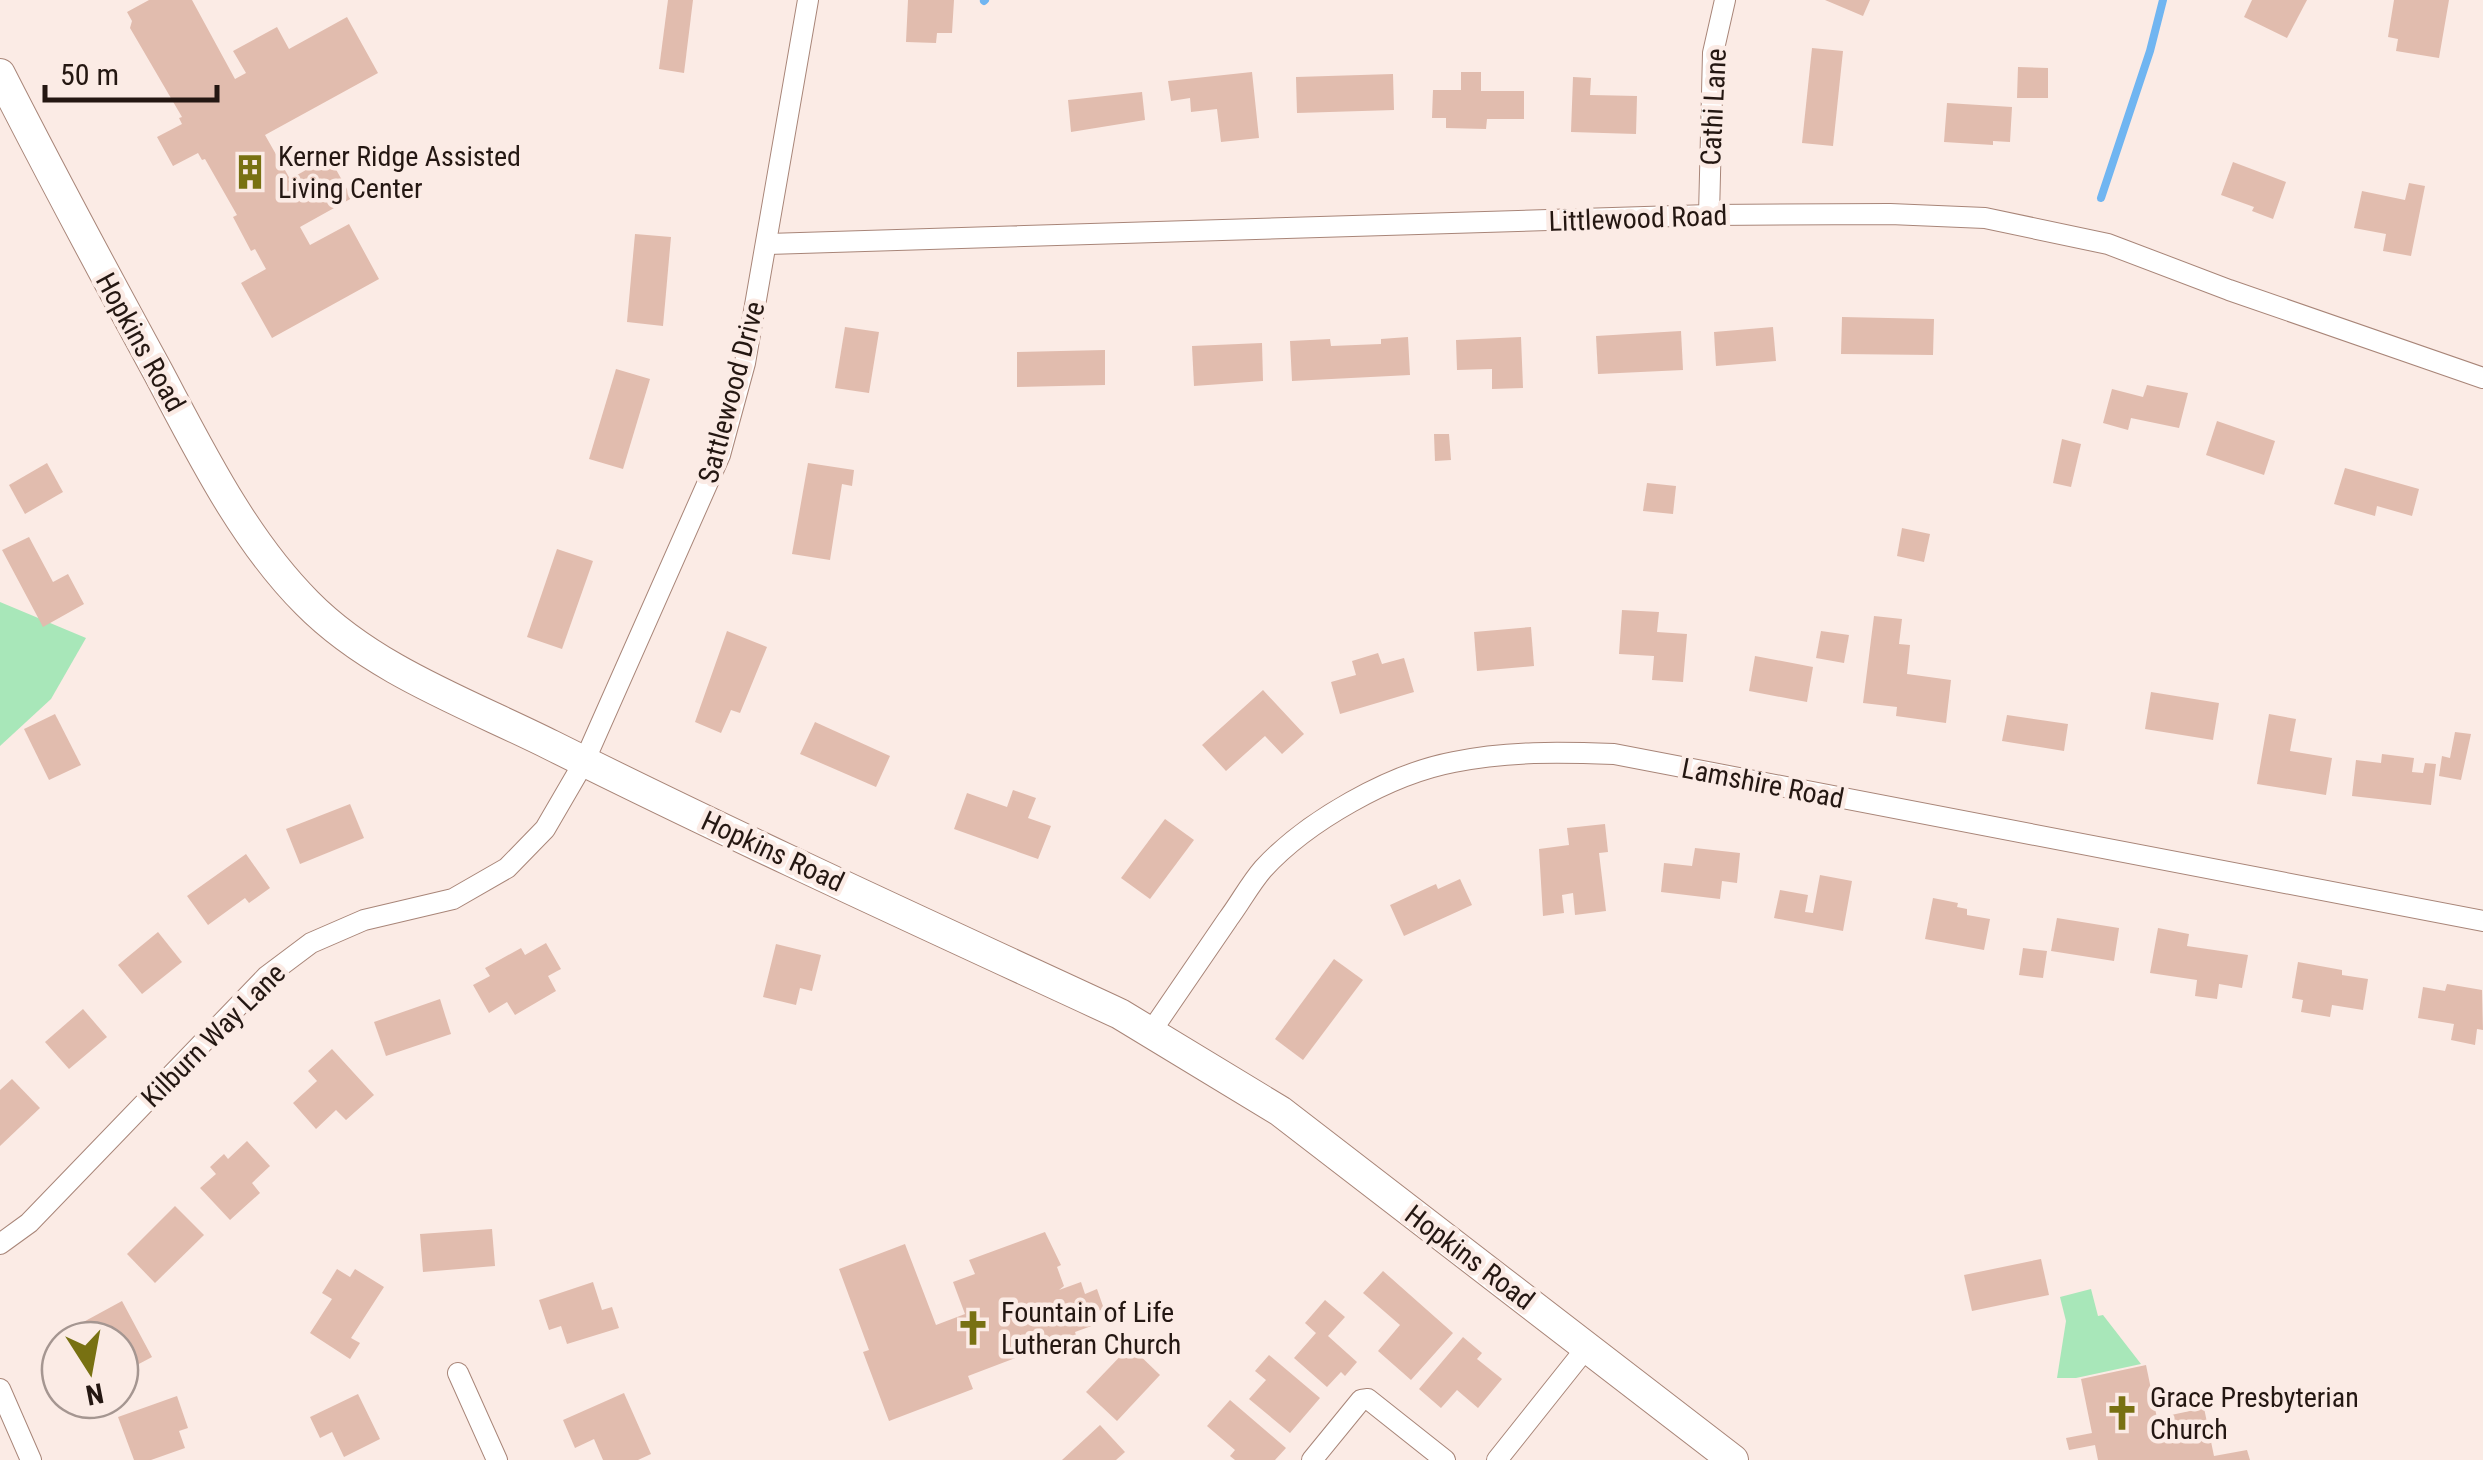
<svg xmlns="http://www.w3.org/2000/svg" width="2483" height="1460" viewBox="0 0 2483 1460" font-family="'Roboto Condensed',sans-serif">
<rect width="100%" height="100%" fill="#fbebe5"/>
<g fill="#a8e7b9">
<path d="M0,602l86,36 -35,61 -51,47z"/>
<path d="M2091,1289l7,27 5,-1 38,49 -65,14h-19l9,-57 -6,-24z"/>
</g>
<g fill="none" stroke-linecap="round" stroke-linejoin="round">
<g stroke="#70b5f1" stroke-width="8">
<path d="M984,1l1,-1"/>
<path d="M2101,198l49,-147 13,-51"/>
</g>
</g>
<g fill="#e1bcae">
<path d="M149,0h43l43,79 11,-6 -13,-22 44,-24 12,22 58,-32 31,56 -113,62 25,44 39,-22 23,41 -52,29 10,18 39,-21 30,55 -107,59 -31,-55 25,-14 -11,-20 -4,2 -18,-34 4,-2 -32,-56 -3,1 -4,-7 -25,13 -16,-29 25,-13 -3,-6 3,-1 -52,-89 2,-7 -5,-9z"/>
<path d="M668,0h25l-9,73 -25,-4z"/>
<path d="M908,0h46l-2,33h-15l-1,10 -30,-1z"/>
<path d="M1825,0h45l-7,16z"/>
<path d="M2252,0h55l-20,38 -43,-21z"/>
<path d="M2394,0h55l-10,58 -43,-7 2,-12 -10,-2z"/>
<path d="M1812,48l31,3 -10,95 -31,-3z"/>
<path d="M2018,67l30,1v30h-31z"/>
<path d="M1252,72l7,66 -38,4 -4,-33 -26,3 -1,-14 -19,3 -3,-20z"/>
<path d="M1461,72h20v19h43v28h-37l-1,10 -40,-1v-10h-14l1,-28h28z"/>
<path d="M1393,74l1,36 -97,3 -1,-36z"/>
<path d="M1573,77l18,1 -1,17 47,1 -1,38 -65,-2z"/>
<path d="M1142,92l3,28 -74,12 -3,-32z"/>
<path d="M1947,103l65,4 -2,35 -17,-1v4l-49,-3z"/>
<path d="M2233,162l53,20 -13,37 -21,-8 2,-4 -33,-12z"/>
<path d="M2409,183l16,3 -14,70 -28,-5 3,-17 -32,-6 8,-37 43,9z"/>
<path d="M635,234l36,3 -8,89 -36,-4z"/>
<path d="M1842,317l92,2 -1,36 -92,-1z"/>
<path d="M845,327l34,5 -10,61 -34,-5z"/>
<path d="M1773,327l3,34 -60,5 -2,-34z"/>
<path d="M1681,331l2,39 -85,4 -2,-38z"/>
<path d="M1408,337l2,38 -118,6 -2,-40 40,-2 1,7 50,-2v-5z"/>
<path d="M1521,337l2,51 -31,1v-20l-35,1 -1,-30z"/>
<path d="M1262,343l1,38 -69,5 -2,-40z"/>
<path d="M1105,350v35l-88,2v-35z"/>
<path d="M616,369l34,10 -27,90 -34,-10z"/>
<path d="M2147,385l41,8 -9,35 -48,-10 -3,12 -25,-7 9,-34 31,8z"/>
<path d="M2217,421l58,20 -11,34 -58,-20z"/>
<path d="M1434,434h15l2,26 -16,1z"/>
<path d="M2062,439l19,5 -10,43 -18,-4z"/>
<path d="M47,463l16,29 -38,22 -16,-29z"/>
<path d="M808,463l46,7 -2,16 -10,-2 -12,76 -38,-6z"/>
<path d="M2345,468l74,21 -7,27 -35,-10 -2,10 -41,-12z"/>
<path d="M1647,483l29,3 -3,28 -30,-3z"/>
<path d="M1902,528l28,6 -6,28 -27,-6z"/>
<path d="M29,537l24,45 15,-8 16,30 -41,23 -41,-77z"/>
<path d="M557,549l36,12 -31,88 -35,-12z"/>
<path d="M1622,610l37,2 -2,20 30,2 -4,48 -31,-2 2,-24 -35,-2z"/>
<path d="M1874,616l28,3 -3,25 11,1 -3,29 44,6 -5,43 -50,-7 1,-9 -34,-4z"/>
<path d="M1531,627l3,39 -57,5 -3,-39z"/>
<path d="M727,631l40,16 -27,66 -9,-3 -10,23 -26,-11z"/>
<path d="M1821,631l28,4 -5,28 -28,-5z"/>
<path d="M1378,653l4,11 22,-6 10,34 -74,22 -9,-32 25,-7 -4,-14z"/>
<path d="M1755,656l58,11 -6,35 -58,-11z"/>
<path d="M1263,690l41,44 -22,20 -17,-18 -39,35 -24,-26z"/>
<path d="M2151,692l68,11 -6,37 -68,-11z"/>
<path d="M55,714l26,51 -32,15 -25,-51z"/>
<path d="M2269,714l27,5 -6,32 42,7 -6,37 -69,-11z"/>
<path d="M2007,715l61,9 -4,27 -62,-10z"/>
<path d="M815,722l75,34 -14,31 -76,-33z"/>
<path d="M2455,732l16,2 -10,46 -22,-4 3,-20 8,2z"/>
<path d="M2382,754l32,4 -2,14 11,1 2,-10 11,1 -5,41 -79,-9 4,-36 25,3z"/>
<path d="M1013,790l23,8 -8,20 23,8 -13,33 -84,-30 13,-36 40,14z"/>
<path d="M350,804l14,34 -64,26 -14,-35z"/>
<path d="M1165,819l29,21 -44,59 -29,-21z"/>
<path d="M1605,824l3,28 -9,1 7,58 -31,4 -2,-22 -11,2 2,18 -21,3 -4,-67 30,-4 -2,-17z"/>
<path d="M1695,848l45,5 -3,30 -15,-2 -2,18 -59,-7 3,-29 28,3z"/>
<path d="M246,854l24,34 -21,15 -4,-5 -37,27 -21,-29z"/>
<path d="M1820,875l32,6 -9,50 -69,-13 6,-28 28,5 -3,17 8,1z"/>
<path d="M1460,879l12,26 -68,31 -14,-31 46,-21 2,5z"/>
<path d="M1933,898l25,5 -1,4 10,2v6l23,4 -6,31 -59,-11z"/>
<path d="M2057,918l62,10 -5,33 -63,-10z"/>
<path d="M2158,928l31,6 -2,12 61,9 -6,33 -23,-4 -2,15 -22,-3 2,-16 -47,-7z"/>
<path d="M158,932l24,30 -40,32 -24,-29z"/>
<path d="M546,943l15,26 -13,7 8,15 -41,24 -8,-13 -18,11 -16,-28 17,-9 -5,-8 36,-20 4,7z"/>
<path d="M776,944l45,11 -9,36 -12,-3 -4,17 -33,-8z"/>
<path d="M2023,948l24,3 -4,27 -24,-3z"/>
<path d="M1334,959l29,21 -60,80 -28,-21z"/>
<path d="M2298,962l44,8v5l26,4 -5,31 -31,-5 -2,12 -29,-5 2,-12 -11,-2z"/>
<path d="M2447,984l35,6 1,40 -6,-1 -2,16 -24,-5 3,-16 -36,-6 5,-31 22,4z"/>
<path d="M440,999l11,35 -65,22 -12,-34z"/>
<path d="M83,1009l24,28 -38,32 -24,-27z"/>
<path d="M332,1049l42,46 -28,25 -10,-10 -20,19 -23,-26 24,-22 -9,-10z"/>
<path d="M12,1079l28,29 -40,38v-56z"/>
<path d="M247,1141l23,25 -18,17 8,10 -30,27 -30,-32 16,-14 -6,-7 14,-13 4,5z"/>
<path d="M175,1206l29,29 -49,48 -28,-29z"/>
<path d="M492,1229l3,37 -72,6 -3,-38z"/>
<path d="M1045,1232l16,33 -4,2 7,19 -5,4 22,-8 4,12 12,-5 7,20 -11,4 4,11 -22,8 1,3 -108,41 5,13 -84,32 -26,-69 6,-2 -30,-81 66,-25 31,81 29,-11 -12,-32 22,-8 -6,-14z"/>
<path d="M2041,1259l8,36 -77,16 -8,-36z"/>
<path d="M337,1269l13,8 5,-8 29,18 -33,51 9,5 -10,16 -40,-26 22,-34 -10,-6z"/>
<path d="M1383,1271l70,62 -42,47 -33,-29 22,-26 -37,-32z"/>
<path d="M593,1282l9,28 10,-3 7,21 -52,16 -6,-18 -12,4 -10,-30z"/>
<path d="M1325,1300l20,17 -17,19 29,26 -12,14 -4,-4 -14,15 -33,-29 22,-25 -11,-10z"/>
<path d="M122,1301l30,56 -32,17v-34h-51l-4,-8z"/>
<path d="M1463,1337l19,16 -5,6 25,20 -24,29 -21,-18 -16,18 -22,-19z"/>
<path d="M1130,1346l30,29 -43,46 -31,-29z"/>
<path d="M1269,1355l51,43 -30,35 -41,-34 17,-19 -11,-9z"/>
<path d="M2146,1365l11,53 47,-10 10,48 33,-6 3,10h-152l-3,-15 -26,5 -3,-12 26,-5 -11,-54z"/>
<path d="M624,1393l27,61 -13,6h-35l-9,-21 -19,9 -12,-28z"/>
<path d="M358,1394l22,45 -36,18 -12,-25 -12,6 -10,-21z"/>
<path d="M177,1396l11,32 -9,3 6,17 -34,12h-17l-16,-43z"/>
<path d="M1230,1400l56,48 -11,12h-40l-5,-4 5,-6 -28,-24z"/>
<path d="M1100,1425l25,27 -9,8h-54z"/>
</g>
<g fill="none" stroke-linecap="round" stroke-linejoin="round">
<defs>
<g id="minor">
<path d="M1709,215l4,-162 12,-53"/>
<path d="M768,244l941,-29 181,-1 95,4 123,26 121,46 254,88"/>
<path d="M1150,1033c26,-38 52,-76 78,-114 12,-16 22,-35 35,-50 44,-48 127,-95 191,-107 53,-11 106,-10 160,-8l869,167"/>
<path d="M0,1244l29,-21 238,-247 44,-33 53,-23 89,-21 54,-31 38,-39 39,-67 136,-307 25,-92 63,-363"/>
<path d="M458,1373l39,87"/>
<path d="M0,1389l31,71"/>
<path d="M1312,1460l49,-60 7,-1 77,61"/>
<path d="M1497,1460l90,-113"/>
</g>
<path id="secondary" d="M0,74c51,100 104,199 158,298 42,79 85,167 149,231 66,67 162,101 244,142 188,94 379,181 569,269l160,97 453,349"/>
</defs>
<use href="#minor" stroke="#a88578" stroke-width="22"/>
<use href="#secondary" stroke="#a88578" stroke-width="32"/>
<use href="#minor" stroke="#fff" stroke-width="20"/>
<use href="#secondary" stroke="#fff" stroke-width="30"/>
</g>
<defs>
<symbol id="building-bare" viewBox="-9 -9 18 18"><path d="M-4-6H4V6H1V3H-1V6H-4ZM-2.5-4.3h1.7v1.8h-1.7ZM.8-4.3h1.7v1.8H.8ZM-2.5-1h1.7V.8h-1.7ZM.8-1h1.7V.8H.8Z" fill="#787112" stroke="#fbebe5" stroke-width="2.5" paint-order="stroke"/></symbol>
<symbol id="church-bare" viewBox="-9 -9 18 18"><path d="M-1.2-6h2.4v3.5h3.3v2.4h-3.3V6h-2.4V-.1h-3.3v-2.4h3.3Z" fill="#787112" stroke="#fbebe5" stroke-width="2.5" paint-order="stroke"/></symbol>
</defs>
<g fill-rule="evenodd">
<use href="#building-bare" x="225" y="147" width="50" height="50"/>
<use href="#church-bare" x="948" y="1303" width="50" height="50"/>
<use href="#church-bare" x="2097" y="1388" width="50" height="50"/>
</g>
<g text-anchor="middle" stroke-width="9" stroke-linejoin="round" paint-order="stroke">
<g font-size="28" fill="#241712" stroke="#fbebe5">
<text transform="translate(1713 107) rotate(-87)" y="10">Cathi Lane</text>
<text transform="translate(1638 218) rotate(-2)" y="10">Littlewood Road</text>
<text transform="translate(141 342) rotate(61)" y="10">Hopkins Road</text>
<text transform="translate(731 392) rotate(-75)" y="10">Sattlewood Drive</text>
<text transform="translate(1763 783) rotate(11)" y="10">Lamshire Road</text>
<text transform="translate(773 851) rotate(25)" y="10">Hopkins Road</text>
<text transform="translate(213 1035) rotate(-45)" y="10">Kilburn Way Lane</text>
<text transform="translate(1470 1257) rotate(37)" y="10">Hopkins Road</text>
</g>
<g font-size="28" fill="#241712" stroke="#fbebe5" text-anchor="start">
<text x="278" y="166">Kerner Ridge Assisted<tspan x="278" dy="32">Living Center</tspan></text>
<text x="1001" y="1322">Fountain of Life<tspan x="1001" dy="32">Lutheran Church</tspan></text>
<text x="2150" y="1407">Grace Presbyterian<tspan x="2150" dy="32">Church</tspan></text>
</g>
</g>
<g transform="translate(90 1370) rotate(169)"><circle r="48" fill="#fbebe5" stroke="#a59691" stroke-width="2.5"/>
<path d="M0-8L18 38L0 25L-18 38Z" fill="#787112"/>
<text y="-15" font-size="28" font-weight="bold" text-anchor="middle" fill="#241712">N</text>
</g>
<path d="M45 85v15h172v-15" fill="none" stroke="#241712" stroke-width="5"/>
<text x="60" y="85" font-size="30" fill="#241712" stroke="#fbebe5" stroke-width="8" paint-order="stroke">50 m</text>
</svg>
